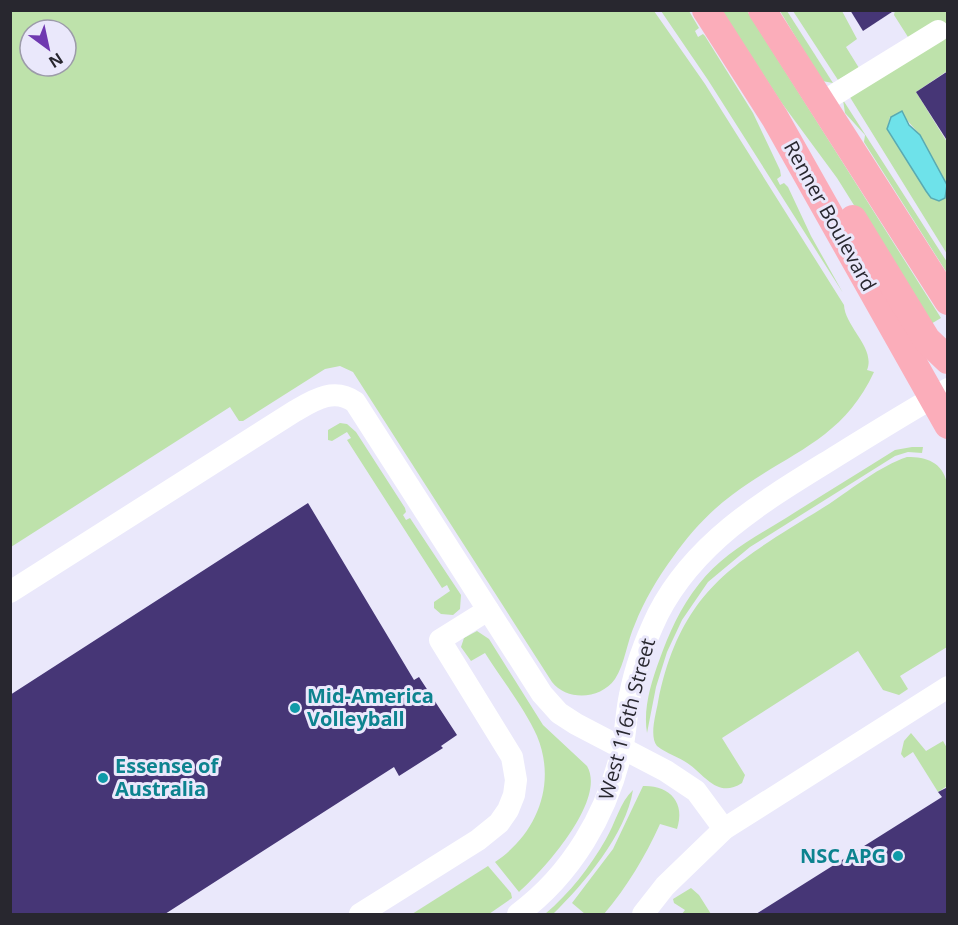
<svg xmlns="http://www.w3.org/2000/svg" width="958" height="925" viewBox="0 0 958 925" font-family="'Open Sans',sans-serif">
<rect width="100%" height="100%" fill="#eae8fb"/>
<g fill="#bee2ab" fill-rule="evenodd">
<path d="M11,10l643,1 51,73 139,221c1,22 32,43 23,65l7,2c-32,69 -85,80 -142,123 -23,17 -42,38 -59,62 -15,20 -29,44 -38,67 -8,17 -10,40 -20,55 -15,21 -48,22 -63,3l-199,-310 -13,-6 -15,3 -82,52h-4l-9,-14 -219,140zM30,30h36v36h-36z"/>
<path d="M895,10l52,1v60l-31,21 31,50v44l-27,-51 -14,-16 -16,-2 -3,12 44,69h14l2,-5v61l-99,-160 60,-57 -14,-22z"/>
<path d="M661,11h28l10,17 -4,3 3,6 5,-3 2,2 48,77 27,57 1,6 -4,3 3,6 4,-2 4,4 23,49 32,57 -135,-213z"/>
<path d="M722,11h25l194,307 -12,7 -92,-147 -56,-76z"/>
<path d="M780,11h7l46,72 -11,-2z"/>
<path d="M793,11h49l15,28 -11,8 13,21 -21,12z"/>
<path d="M843,100l104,162v11l-83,-131 1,-7 -20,-22z"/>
<path d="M340,423l7,1 9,8 49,76 1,4 -3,3 3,5 4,-2 51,77 -1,14 -7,6 -12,-1 -7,-6v-6l16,-11 -3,-6 -5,3 -95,-148 4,-2 -4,-6 -15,9 -4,-1v-10z"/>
<path d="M912,447h11l-1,6 -14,-1 -13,4 -145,91 -42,35 -26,38 -15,32 -11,35 -9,46c-4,-24 4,-50 12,-72 10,-28 21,-53 40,-77 22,-29 56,-47 87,-66 36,-23 73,-45 109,-68z"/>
<path d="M907,457c20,0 35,5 40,26v164l-47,29 8,13 -9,6 -16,-5 -25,-39 -136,87 23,37 -3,8c-23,15 -35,-5 -52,-18 -10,-8 -23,-11 -33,-19 -8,-10 -1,-32 1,-44 23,-115 80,-141 171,-198 24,-16 51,-38 78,-47z"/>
<path d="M477,631l12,8 54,86 44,41c20,34 -43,104 -68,126l-24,-30c42,-28 62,-78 42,-126 -13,-29 -35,-56 -52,-83l-14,8 -10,-14 3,-9z"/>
<path d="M911,733l15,18 17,-10 4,7v38l-9,6 -25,-40 -9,6 -3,-4 3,-13z"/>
<path d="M643,786c26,-1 43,16 34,43l-17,-5c-15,33 -33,63 -56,90h-19l-13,-11 41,-54z"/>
<path d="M633,790c-7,44 -49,94 -80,124h-8c25,-21 45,-47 61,-75 9,-15 14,-37 27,-49z"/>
<path d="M488,866l23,27 1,5 -23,16h-77z"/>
<path d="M691,888l8,7 12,19h-29l3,-4 -11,-7 -1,-4z"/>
</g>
<path fill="#6ee2ea" stroke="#59aab2" stroke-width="1.5" d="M902,111l7,14 11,10 27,50 -2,13 -6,3 -8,-3 -5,-7 -39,-62 4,-12z"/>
<g fill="#463676">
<path d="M850,10h45l-32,21z"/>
<path d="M948,71v71l-32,-50z"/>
<path d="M308,503l106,177 5,-3 38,58 -16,11 2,2 -44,28 -5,-9 -229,147h-155v-219z"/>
<path d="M948,787v127h-192l186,-117 -4,-5z"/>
</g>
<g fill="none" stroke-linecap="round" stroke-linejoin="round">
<g stroke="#fff" stroke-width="22">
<path d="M821,103l117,-72"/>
<path d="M10,592l285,-181c19,-11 39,-24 60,-9l187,292 17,19 17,11 90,47 30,20 28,38"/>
<path d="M360,914l118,-74 21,-17 9,-13 6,-15 2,-15 -4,-23 -72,-117 48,-30"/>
<path d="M518,914c54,-40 89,-100 104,-165 4,-17 4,-36 8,-54 5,-27 16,-56 28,-81 38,-74 109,-115 177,-157 37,-23 74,-46 113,-68"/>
<path d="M643,914l22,-28 59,-57 224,-142"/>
</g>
<g stroke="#fbadba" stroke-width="28">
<path d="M706,10l69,108 173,307"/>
<path d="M762,10l186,291"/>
<path d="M853,219l74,121 21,20"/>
</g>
</g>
<g fill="#0f9aa8" stroke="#eae8fb" stroke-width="2">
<circle cx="295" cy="708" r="6"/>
<circle cx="103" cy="778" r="6"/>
<circle cx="898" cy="856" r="6"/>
</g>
<g text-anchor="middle" stroke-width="6" stroke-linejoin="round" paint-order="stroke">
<g font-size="20" fill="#28272f" stroke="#eae8fb">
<text transform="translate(830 216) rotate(61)" y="7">Renner Boulevard</text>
<text transform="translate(627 719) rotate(-75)" y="7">West 116th Street</text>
</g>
<g font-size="20" font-weight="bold" fill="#0d838f" stroke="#eae8fb" text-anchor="start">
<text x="307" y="703">Mid-America<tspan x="307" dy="23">Volleyball</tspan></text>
<text x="115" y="773">Essense of<tspan x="115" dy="23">Australia</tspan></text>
<text x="886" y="863" text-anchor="end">NSC APG</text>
</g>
</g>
<rect width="958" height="925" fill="none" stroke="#28272f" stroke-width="24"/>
<g transform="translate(48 48) rotate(147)"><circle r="28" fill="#eae8fb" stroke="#9c9ba9" stroke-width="1.5"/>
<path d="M0-4.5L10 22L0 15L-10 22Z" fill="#6f39b0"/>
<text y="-9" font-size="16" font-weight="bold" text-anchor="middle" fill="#28272f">N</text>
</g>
</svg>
